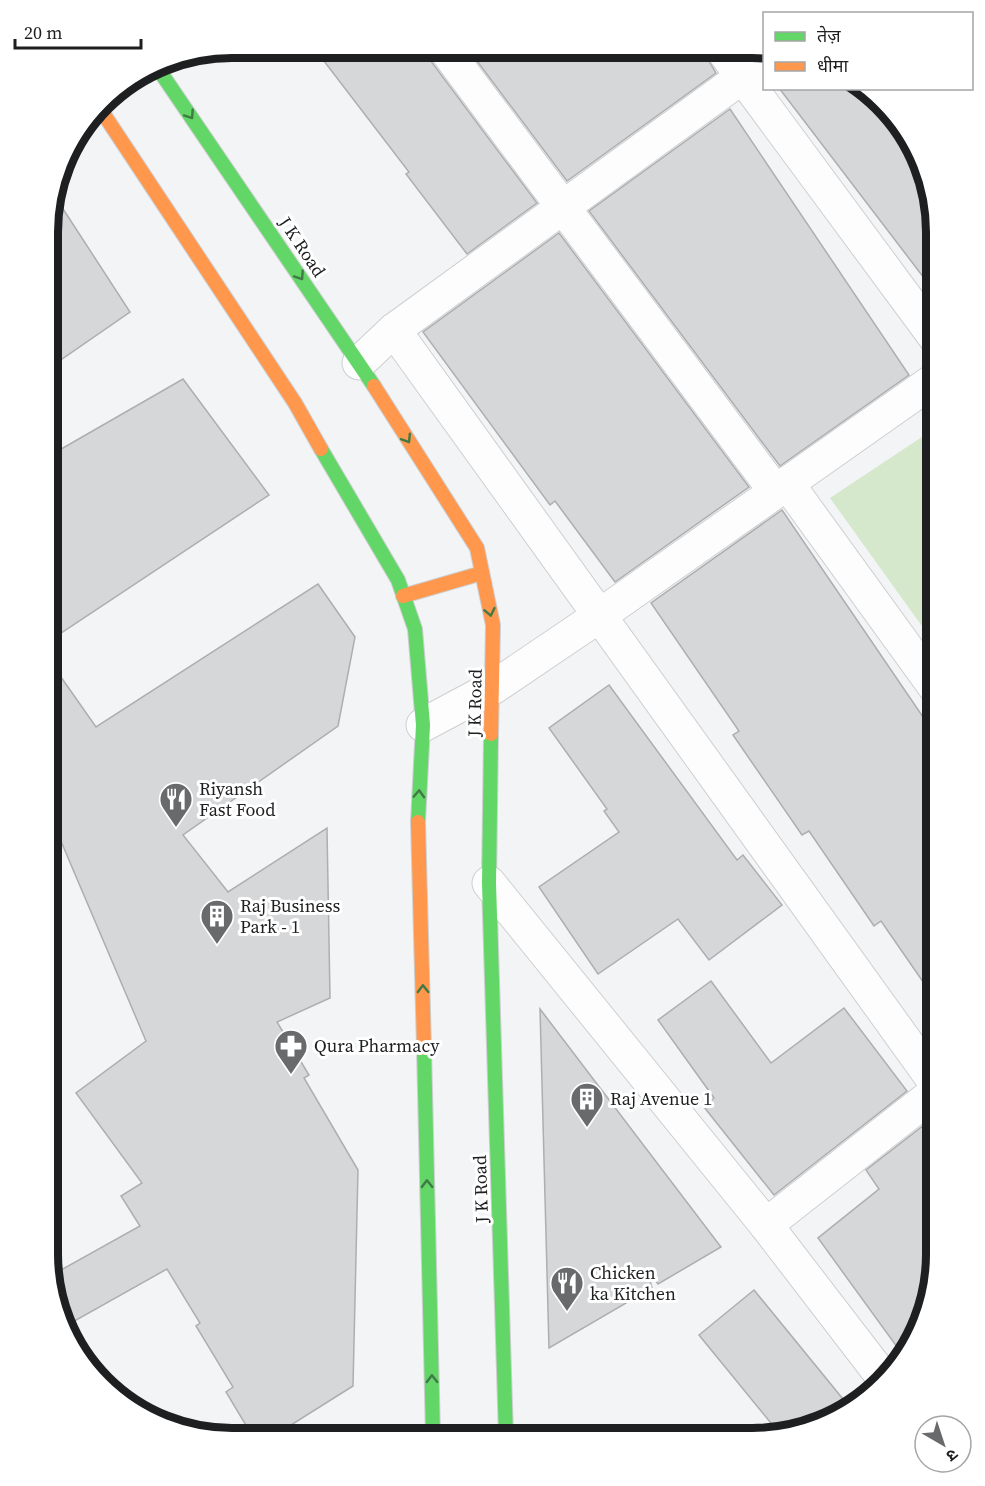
<svg xmlns="http://www.w3.org/2000/svg" width="985" height="1486" viewBox="0 0 985 1486" font-family="'Source Serif 4','Noto Sans Devanagari',serif">
<rect width="100%" height="100%" fill="#f2f4f6"/>
<path fill="#d5e8cb" d="M937,427v220l-107,-149z"/>
<g fill="#d6d7d9" stroke="#adaeb0" stroke-width="1.5">
<path d="M314,48l113,1 3,11 107,143 -70,51 -61,-80 3,-2z"/>
<path d="M468,49h234l14,24 -149,108z"/>
<path d="M779,88h88l56,73 14,71v63z"/>
<path d="M730,109l179,266 -129,91 -191,-255z"/>
<path d="M54,195l76,117 -81,56 1,-160z"/>
<path d="M559,233l190,254 -134,95 -60,-81 -5,4 -127,-173z"/>
<path d="M183,379l86,116 -220,146v-185z"/>
<path d="M782,510l154,226 1,266 -56,-81 -7,5 -65,-95 -7,4 -69,-100 6,-4 -88,-128z"/>
<path d="M318,584l37,53 -17,89 -155,109 45,57 99,-64 3,170 -53,24 32,53 -5,3 54,92 -5,216 -81,51h-19l-27,-45 7,-5 -37,-61 4,-3 -33,-54 -96,54 -14,-26 -5,-22 88,-49 -19,-30 21,-13 -66,-90 70,-52 -97,-228v-153l47,67z"/>
<path d="M609,685l128,175 6,-5 39,50 -73,55 -31,-41 -80,55 -59,-87 80,-55 -15,-21 3,-2 -58,-81z"/>
<path d="M711,981l60,82 73,-55 63,83 -133,104 -70,-88 10,-9 -56,-78z"/>
<path d="M540,1009l181,238 -63,37 -11,-14 5,18 -103,60z"/>
<path d="M937,1115v151l-32,92 -87,-120 61,-49 -13,-19z"/>
<path d="M754,1290l93,114 -25,20 -43,9 -80,-98z"/>
</g>
<g fill="none" stroke-linecap="round" stroke-linejoin="round">
<defs>
<g id="street">
<path d="M445,49l330,442"/>
<path d="M722,49l215,291"/>
<path d="M394,330l543,755"/>
<path d="M359,363l35,-33 370,-269"/>
<path d="M787,483l150,207"/>
<path d="M423,725l71,-38 105,-71 338,-238"/>
<path d="M489,883l277,342 119,155"/>
<path d="M766,1225l171,-134"/>
</g>
<g id="fast">
<path d="M157,67l217,319"/>
<path d="M321,449l77,131 17,49 8,96 -5,97"/>
<path d="M491,734l-2,149 17,554"/>
<path d="M424,1048l9,389"/>
</g>
<g id="slow">
<path d="M99,107l196,296 26,46"/>
<path d="M374,386l103,162 16,77 -2,109"/>
<path d="M403,596l79,-23"/>
<path d="M418,822l6,226"/>
</g>
</defs>
<use href="#street" stroke="#cecfd1" stroke-width="35"/>
<use href="#fast" stroke="#cecfd1" stroke-width="16"/>
<use href="#slow" stroke="#cecfd1" stroke-width="16"/>
<use href="#street" stroke="#fdfdfe" stroke-width="33"/>
<use href="#fast" stroke="#63d668" stroke-width="14"/>
<use href="#slow" stroke="#ff974d" stroke-width="14"/>
</g>
<defs><path id="oneway-chevron" d="M-2-3.5L2.5 0L-2 3.5" fill="none" stroke-width="1.6" stroke-linecap="round" stroke-linejoin="round" transform="scale(1.5)"/></defs>
<g stroke="#407a44">
<use href="#oneway-chevron" transform="translate(190 115) rotate(56)"/>
<use href="#oneway-chevron" transform="translate(300 276) rotate(56)"/>
<use href="#oneway-chevron" transform="translate(407 439) rotate(58)"/>
<use href="#oneway-chevron" transform="translate(490 612) rotate(78)"/>
<use href="#oneway-chevron" transform="translate(419 794) rotate(-87)"/>
<use href="#oneway-chevron" transform="translate(423 989) rotate(-91)"/>
<use href="#oneway-chevron" transform="translate(427 1184) rotate(-91)"/>
<use href="#oneway-chevron" transform="translate(432 1379) rotate(-91)"/>
</g>
<defs>
<symbol id="restaurant-pin" viewBox="-11 -11 22 30"><path d="M0 17L-7.5 6A9.5 9.5 0 1 1 7.5 6Z" fill="#686a6b" stroke="#fff"/><path d="M-5-6h1v4h1v-4h1v4h1v-4h1v5L-1.5 .5V6h-2V.5L-5-1ZM5-6V6H3V1.5H1.5Q1.5-4 5-6Z" fill="#fff"/></symbol>
<symbol id="building-pin" viewBox="-11 -11 22 30"><path d="M0 17L-7.5 6A9.5 9.5 0 1 1 7.5 6Z" fill="#686a6b" stroke="#fff"/><path d="M-4-6H4V6H1V3H-1V6H-4ZM-2.5-4.3h1.7v1.8h-1.7ZM.8-4.3h1.7v1.8H.8ZM-2.5-1h1.7V.8h-1.7ZM.8-1h1.7V.8H.8Z" fill="#fff"/></symbol>
<symbol id="pharmacy-pin" viewBox="-11 -11 22 30"><path d="M0 17L-7.5 6A9.5 9.5 0 1 1 7.5 6Z" fill="#686a6b" stroke="#fff"/><path d="M-2-6h4v4h4v4h-4v4h-4v-4h-4v-4h4Z" fill="#fff"/></symbol>
</defs>
<g fill-rule="evenodd">
<use href="#restaurant-pin" x="157" y="780" width="38" height="52"/>
<use href="#building-pin" x="198" y="897" width="38" height="52"/>
<use href="#pharmacy-pin" x="272" y="1027" width="38" height="52"/>
<use href="#building-pin" x="568" y="1080" width="38" height="52"/>
<use href="#restaurant-pin" x="548" y="1264" width="38" height="52"/>
</g>
<g text-anchor="middle" stroke-width="6" stroke-linejoin="round" paint-order="stroke">
<g font-size="18" fill="#1e1f20" stroke="#fff">
<text transform="translate(302 247) rotate(56)" y="6">J K Road</text>
<text transform="translate(475 703) rotate(-89)" y="6">J K Road</text>
<text transform="translate(481 1189) rotate(-92)" y="6">J K Road</text>
</g>
<g font-size="18" fill="#1e1f20" stroke="#fff" text-anchor="start">
<text x="199" y="795">Riyansh<tspan x="199" dy="21">Fast Food</tspan></text>
<text x="240" y="912">Raj Business<tspan x="240" dy="21">Park - 1</tspan></text>
<text x="314" y="1052">Qura Pharmacy</text>
<text x="610" y="1105">Raj Avenue 1</text>
<text x="590" y="1279">Chicken<tspan x="590" dy="21">ka Kitchen</tspan></text>
</g>
</g>
<path d="M0 0H985V1486H0ZM232 58H752A174 174 0 0 1 926 232V1254A174 174 0 0 1 752 1428H232A174 174 0 0 1 58 1254V232A174 174 0 0 1 232 58Z" fill="#fff" fill-rule="evenodd"/>
<path fill="none" stroke="#1e1f20" stroke-width="8" d="M232 58H752A174 174 0 0 1 926 232V1254A174 174 0 0 1 752 1428H232A174 174 0 0 1 58 1254V232A174 174 0 0 1 232 58Z"/>
<rect x="763" y="12" width="210" height="78" fill="#ffffff" stroke="#a5a5a6" stroke-width="1.5"/>
<rect x="775" y="32" width="30" height="9" fill="#63d668" stroke="#a5a5a6" stroke-width="1.5"/>
<text x="817" y="42" font-size="18" fill="#1e1f20">तेज़</text>
<rect x="775" y="62" width="30" height="9" fill="#ff974d" stroke="#a5a5a6" stroke-width="1.5"/>
<text x="817" y="72" font-size="18" fill="#1e1f20">धीमा</text>
<g transform="translate(943 1444) rotate(141)"><circle r="28" fill="#ffffff" stroke="#a5a5a6" stroke-width="1.5"/>
<path d="M0-4.5L10 22L0 15L-10 22Z" fill="#686a6b"/>
<text y="-9" font-size="16" font-weight="bold" text-anchor="middle" fill="#1e1f20">उ</text>
</g>
<path d="M15 39v9h126v-9" fill="none" stroke="#1e1f20" stroke-width="3"/>
<text x="24" y="39" font-size="18" fill="#1e1f20" stroke="#ffffff" stroke-width="4.5" paint-order="stroke">20 m</text>
</svg>
